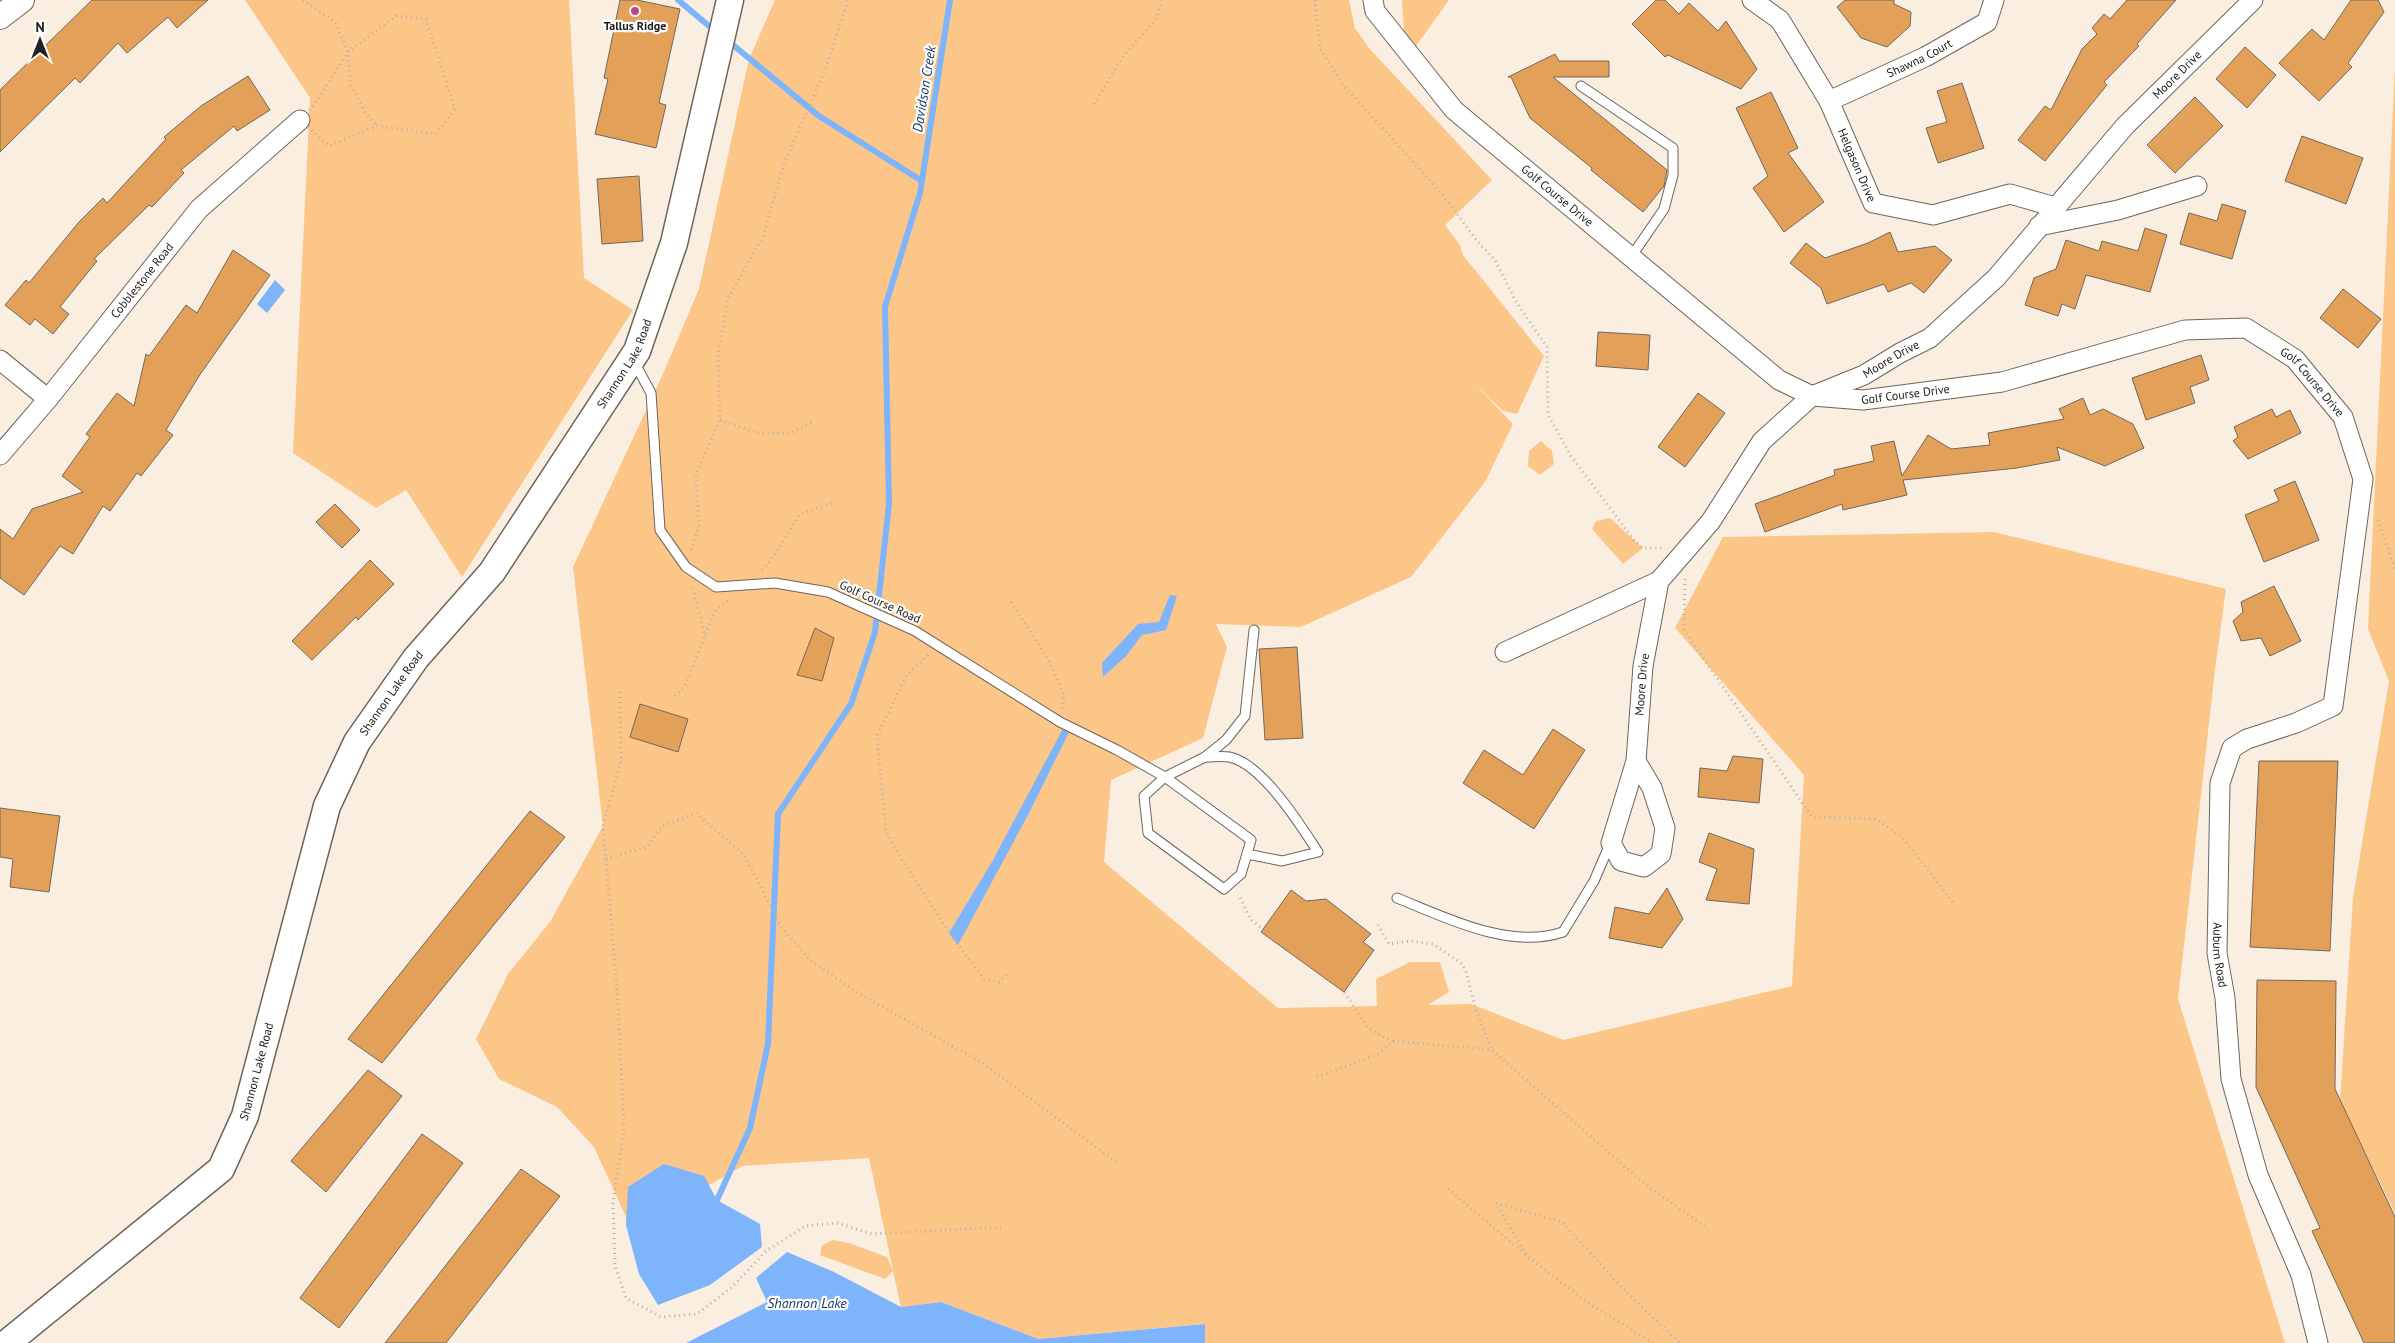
<svg xmlns="http://www.w3.org/2000/svg" width="2395" height="1343" viewBox="0 0 2395 1343" font-family="'PT Sans',sans-serif">
<rect width="100%" height="100%" fill="#faeee1"/>
<g fill="#fcc688">
<path d="M245,0h324l15,278 49,32 -171,267 -56,-87 -30,18 -83,-55 17,-355z"/>
<path d="M775,0h574l6,28 14,20 123,132 -47,45 15,20 3,10 81,101 -27,58 -14,-3 -29,-28 39,41 -28,58 -74,95 -110,50 -85,-3 11,23 -24,91 -92,42 -7,82 174,146 99,-2 -1,-27 34,-17h30l9,30 -21,13 43,-1 92,36 229,-54 12,-211 -129,-147 48,-91 271,-5 232,57 -11,81 -37,329 107,344h-1080l-1,-19 -166,15 -97,-37 -40,5 -8,-36 -8,8 -65,-24 2,-10 11,-5 16,3 38,14 6,13 -24,-112 -127,8 -110,64 -38,-83 -37,-40 -58,-28 -23,-40 32,-65 42,-52 53,-96 -30,-259 89,-191 37,-87 50,-230z"/>
<path d="M1402,0h47l-43,60z"/>
<path d="M2395,66v1147l-55,-112 13,-203 36,-217 -21,-52z"/>
<path d="M1541,441l11,10 2,13 -14,11 -12,-9 1,-15z"/>
<path d="M1610,518l33,30 -20,16 -31,-35 4,-8z"/>
</g>
<g fill="#7db4fb">
<path d="M275,280l10,10 -18,23 -10,-9z"/>
<path d="M1170,595l7,1 -11,34 -24,5 -16,21 -23,21 -1,-14 36,-39 21,-2z"/>
<path d="M1065,725l6,3 -42,85 -71,132 -9,-12 44,-73z"/>
<path d="M664,1164l40,12 13,24 43,24 2,23 -52,38 -52,20 -19,-31 -13,-49 2,-38z"/>
<path d="M787,1252l47,20 67,35 40,-5 97,37 167,-15v19h-519l81,-41 -11,-24z"/>
</g>
<g fill="none" stroke-linecap="round" stroke-linejoin="round">
<g stroke="#7db4fb" stroke-width="6">
<path d="M678,0l37,31"/>
<path d="M727,40l92,76 103,65"/>
<path d="M717,1200l33,-72 18,-84 10,-230 73,-110 24,-72 14,-128 -4,-197 35,-114 30,-193"/>
</g>
</g>
<g fill="#e2a059" stroke="#73685d">
<path d="M92,0h116l-31,28 -9,-11 -41,36 -9,-10 -38,40 -5,-5 -75,74v-62z"/>
<path d="M620,0h17l43,9 -21,94 7,2 -10,43 -61,-14 13,-55 -4,-1z"/>
<path d="M1656,0h9l14,14 10,-11 29,28 8,-10 31,48 -16,20 -73,-34 -3,2 -33,-33z"/>
<path d="M1845,0h49v4l17,8 -1,14 -23,21 -26,-9 -24,-31z"/>
<path d="M2127,0h49l-39,44 2,2 -35,36 3,3 -62,76 -27,-21 27,-34 6,4 31,-61 15,-15 -5,-6 12,-14 6,5z"/>
<path d="M2351,0h27l6,12 -36,51 4,4 -33,34 -40,-38 33,-34 12,11z"/>
<path d="M2245,47l31,28 -29,33 -31,-29z"/>
<path d="M1555,54l4,7h50v16h-56l114,93 -3,16 -21,26 -52,-42 1,-2 -62,-50 -19,-41h-3z"/>
<path d="M248,76l22,34 -33,21 -3,-5 -53,44 3,3 -32,34 -3,-2 -55,54 3,2 -37,46 9,7 -16,20 -18,-15 -5,6 -25,-20 21,-25 3,3 50,-61 24,-24 4,5 59,-64 -2,-2 37,-31z"/>
<path d="M1962,83l22,65 -46,15 -12,-35 21,-6 -10,-31z"/>
<path d="M1771,92l27,56 -10,5 36,49 -40,30 -31,-44 15,-12 -32,-68z"/>
<path d="M2195,97l28,29 -48,47 -28,-28z"/>
<path d="M2302,136l61,22 -17,46 -61,-23z"/>
<path d="M639,176l4,65 -41,3 -5,-65z"/>
<path d="M2222,204l24,7 -14,48 -52,-15 9,-31 28,8z"/>
<path d="M2145,228l22,7 -17,57 -64,-17 -11,34 -13,-5 -4,12 -33,-11 9,-27 22,-9 10,-29 33,11 3,-10 36,10z"/>
<path d="M1890,232l8,20 37,-6 17,14 -28,33 -13,-10 -23,9 -4,-8 -57,20 -6,-16 -31,-25 16,-20 19,15 43,-15z"/>
<path d="M233,250l37,25 -71,101 -33,54 7,5 -32,41 -4,-3 -27,38 -7,-5 -30,48 -13,-8 -36,49 -24,-17v-49l13,10 19,-30 51,-17 -21,-16 28,-39 -4,-3 31,-41 17,13 12,-52 3,2 37,-51 11,8z"/>
<path d="M2343,289l38,30 -23,29 -38,-30z"/>
<path d="M1598,332l52,3 -2,35 -52,-4z"/>
<path d="M2201,355l8,25 -19,7 5,16 -49,17 -14,-42z"/>
<path d="M1698,393l27,20 -40,54 -27,-20z"/>
<path d="M2083,398l7,17 13,-6 30,15 11,24 -39,18 -48,-19 3,13 -43,8 -114,12 4,15 -64,15 -1,-6 -77,28 -10,-28 80,-29 -1,-5 40,-9 -3,-15 23,-5 8,35 26,-41 23,14 39,-4 -2,-12 76,-14 -5,-10z"/>
<path d="M2272,409l4,8 14,-7 11,23 -53,26 -15,-18 5,-4 -4,-10z"/>
<path d="M2295,481l24,59 -55,22 -19,-47 34,-14 -5,-11z"/>
<path d="M335,504l25,26 -18,18 -26,-26z"/>
<path d="M370,560l24,24 -36,36 -2,-3 -44,43 -20,-19z"/>
<path d="M2274,586l27,55 -31,15 -9,-18 -20,3 -8,-20 10,-9 -2,-10z"/>
<path d="M815,628l19,10 -12,43 -25,-6z"/>
<path d="M1297,647l6,91 -38,2 -6,-91z"/>
<path d="M640,704l48,15 -10,33 -48,-15z"/>
<path d="M1553,729l32,21 -51,79 -71,-46 21,-33 39,25z"/>
<path d="M1733,756l30,3 -4,44 -61,-6 2,-29 27,3z"/>
<path d="M2259,761h79l-8,190 -80,-4z"/>
<path d="M0,808l60,8 -11,76 -39,-5 3,-28 -13,-2z"/>
<path d="M530,811l35,26 -183,226 -34,-24z"/>
<path d="M1709,833l45,16 -5,55 -43,-4 11,-31 -18,-7z"/>
<path d="M1667,888l16,31 -21,29 -53,-10 6,-31 34,7z"/>
<path d="M1291,890l15,11 20,-2 45,35 -8,8 11,8 -30,42 -83,-60z"/>
<path d="M2257,980l79,1 -1,108 60,128v126h-31l-52,-112 8,-3 -64,-141z"/>
<path d="M368,1070l34,26 -76,96 -35,-31z"/>
<path d="M422,1134l41,29 -124,165 -39,-30z"/>
<path d="M521,1169l39,27 -114,147h-61z"/>
</g>
<g fill="none" stroke-linecap="round" stroke-linejoin="round">
<defs>
<g id="service">
<path d="M1581,86l92,62v27l-9,34 -33,48"/>
<path d="M633,360l18,33 9,137 26,37 30,20 59,-4 53,9 87,39 145,91 57,28 48,27 86,63 -10,34 -17,15 -76,-56 -4,-37 21,-19 40,-20 21,-17 19,-24 9,-86"/>
<path d="M1205,757c8,0 16,-1 24,0 33,6 72,69 89,95l-36,9 -35,-7"/>
<path d="M1397,898c50,20 112,52 166,34l31,-51 16,-37"/>
</g>
<g id="minor">
<path id="s1" d="M1373,0l2,11 79,99 325,270 33,16 51,4 139,-18 183,-52 61,-2 49,31 48,58 20,62 -30,227 -37,17 -49,16 -15,9 -12,35 -3,170 8,45 6,81 27,96 43,100 17,68"/>
<path id="s2" d="M1752,0l28,20 49,81 44,102 60,12 77,-21 45,13"/>
<path id="s3" d="M1829,101l96,-44 62,-35 7,-22"/>
<path d="M2039,226l79,-16 79,-24"/>
<path d="M0,360l48,39"/>
<path id="s4" d="M0,455l48,-56 151,-190 101,-89"/>
<path d="M1505,652l154,-71"/>
<path id="s5" d="M1636,761l16,27 13,40 -4,26 -17,13 -23,-6 -10,-18 25,-82 7,-95 16,-85 52,-60 51,-80 50,-45 52,-21 36,-22 30,-15 66,-60 129,-152 128,-126"/>
</g>
<path id="tertiary" d="M0,17l22,-17"/>
<g id="secondary">
<path id="s6" d="M7,1343l214,-174 24,-53 82,-310 30,-64 59,-84 76,-86 145,-221 37,-108 56,-243"/>
</g>
</defs>
<use href="#service" stroke="#6e6459" stroke-width="11"/>
<use href="#minor" stroke="#6e6459" stroke-width="21"/>
<use href="#tertiary" stroke="#6e6459" stroke-width="26"/>
<use href="#secondary" stroke="#6e6459" stroke-width="29"/>
<g stroke="#bab0a6" stroke-width="3" stroke-dasharray="1 4" stroke-linecap="butt">
<path d="M303,0l32,22 13,30 2,32 16,30 11,12"/>
<path d="M1315,0l5,49 25,38 99,109 33,45 18,19 20,40 32,47 1,68 23,41 63,84 9,8h20"/>
<path d="M396,16l30,3 29,90 -19,25 -59,-8 -48,20 -29,-26 14,-15 34,-53z"/>
<path d="M1094,104l28,-46 34,-39 6,-19"/>
<path d="M720,420l38,13h33l21,-11"/>
<path d="M2378,520l17,49"/>
<path d="M691,550l8,-24 -3,-52 24,-54 -2,-65 10,-56 35,-63 21,-72 43,-99 21,-65"/>
<path d="M762,570l10,-11 28,-45 32,-11"/>
<path d="M1685,579l-1,51 128,187 64,2 27,19 52,67"/>
<path d="M693,588l12,49"/>
<path d="M1011,602l37,57 16,36 -2,14"/>
<path d="M928,655l-22,21 -29,60 9,95 14,26 54,83 30,39 15,3 10,-10"/>
<path d="M620,692l1,68 -18,66 15,176 6,126 -11,75 2,63 11,32 35,19 36,-3 35,-27 34,-36 39,-25 32,-3 35,11 129,-7"/>
<path d="M675,696l10,-10 30,-75 13,-10"/>
<path d="M606,859l41,-12 15,-21 34,-13 49,43 36,71 30,34 45,31 125,70 138,102"/>
<path d="M1240,898l11,22 12,9"/>
<path d="M1378,925l11,19 21,-3 23,3 28,19 5,8 9,36 17,43"/>
<path d="M1393,1041l99,9 148,130 68,49"/>
<path d="M1317,1077l62,-23 14,-13 -24,-12 -25,-37"/>
<path d="M1448,1189l77,65"/>
<path d="M1653,1343l-63,-39 -63,-48 -31,-53 66,19 64,70 54,51"/>
</g>
<use href="#service" stroke="#fff" stroke-width="9"/>
<use href="#minor" stroke="#fff" stroke-width="19"/>
<use href="#tertiary" stroke="#fff" stroke-width="24"/>
<use href="#secondary" stroke="#fff" stroke-width="26"/>
</g>
<circle fill="#c54288" stroke="#fdfdfd" stroke-width="2" cx="635" cy="11" r="5"/>
<g text-anchor="middle" stroke-width="4.5" stroke-linejoin="round" paint-order="stroke">
<g font-size="12" font-weight="bold" fill="#24201b" stroke="#fdfdfd">
<text x="635" y="30">Tallus Ridge</text>
</g>
<g font-size="12" fill="#24201b" stroke="#fdfdfd">
<text dy="4" stroke="none"><textPath href="#s3" startOffset="100">Shawna Court</textPath></text>
<text dy="4" stroke="none"><textPath href="#s5" startOffset="1168">Moore Drive</textPath></text>
<text dy="4" stroke="none"><textPath href="#s2" startOffset="199">Helgason Drive</textPath></text>
<text dy="4" stroke="none"><textPath href="#s1" startOffset="272">Golf Course Drive</textPath></text>
<text dy="4" stroke="none"><textPath href="#s4" startOffset="225">Cobblestone Road</textPath></text>
<text dy="4" stroke="none"><textPath href="#s5" startOffset="762">Moore Drive</textPath></text>
<text dy="4" stroke="none"><textPath href="#s6" startOffset="1190">Shannon Lake Road</textPath></text>
<text dy="4" stroke="none"><textPath href="#s1" startOffset="1126">Golf Course Drive</textPath></text>
<text dy="4" stroke="none"><textPath href="#s1" startOffset="691">Golf Course Drive</textPath></text>
<text transform="translate(880 602) rotate(24)" y="4">Golf Course Road</text>
<text dy="4" stroke="none"><textPath href="#s5" startOffset="328">Moore Drive</textPath></text>
<text dy="4" stroke="none"><textPath href="#s6" startOffset="785">Shannon Lake Road</textPath></text>
<text dy="4" stroke="none"><textPath href="#s1" startOffset="1786">Auburn Road</textPath></text>
<text dy="4" stroke="none"><textPath href="#s6" startOffset="380">Shannon Lake Road</textPath></text>
</g>
<g font-size="14" font-style="italic" fill="#143966" stroke="#fdfdfd">
<text transform="translate(924 89) rotate(-81)" y="5">Davidson Creek</text>
<text x="807" y="1308">Shannon Lake</text>
</g>
</g>
<g transform="translate(40 40)" stroke="#fdfdfd" stroke-width="4" paint-order="stroke">
<path d="M0-4L9 19L0 12L-9 19Z" fill="#24201b"/>
<text y="-8" font-size="14" font-weight="bold" text-anchor="middle" fill="#24201b">N</text>
</g>
</svg>
